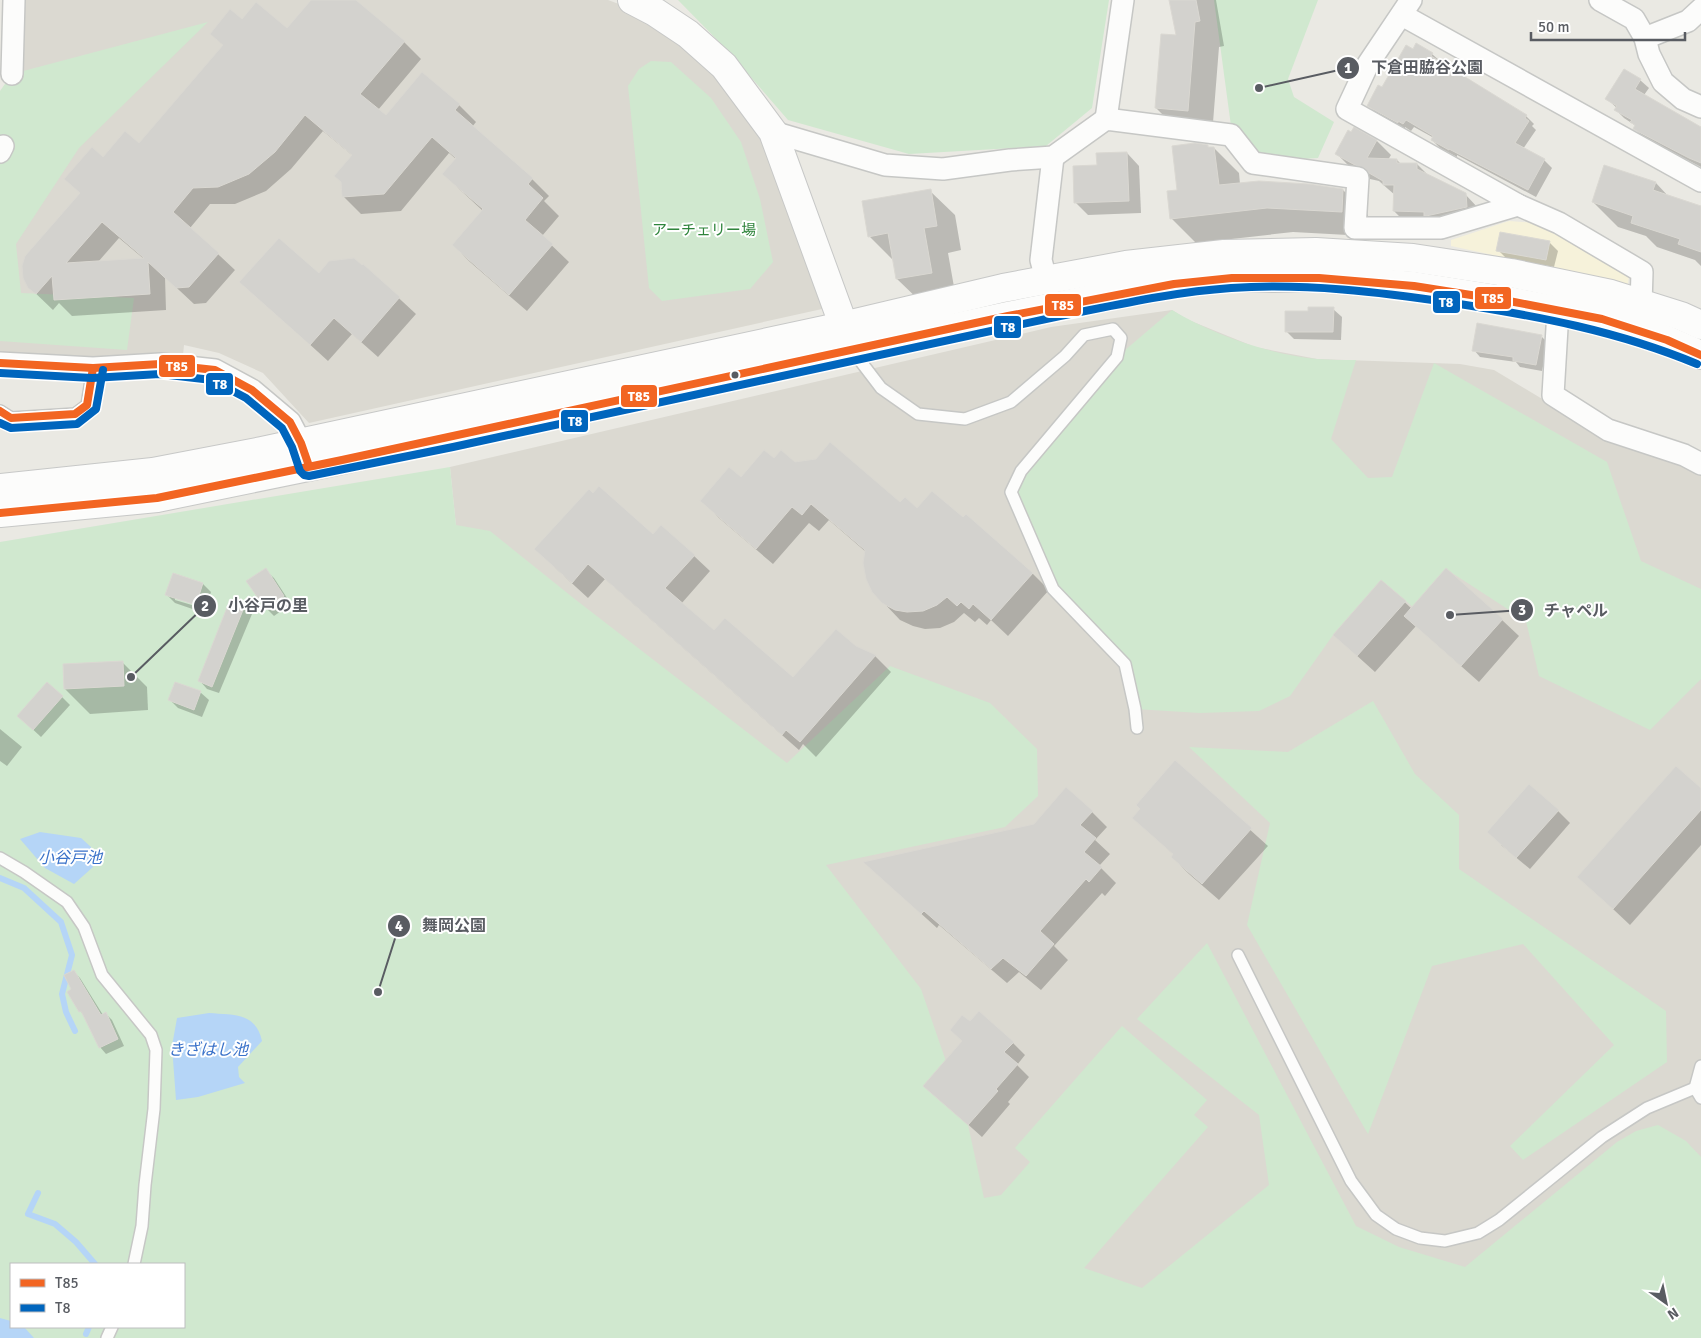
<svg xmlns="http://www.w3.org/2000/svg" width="1701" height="1338" viewBox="0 0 1701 1338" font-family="Signika,'Noto Sans JP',sans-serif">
<rect width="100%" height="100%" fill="#eae9e3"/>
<path fill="#f6f2da" d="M1509,221l28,2 92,51 -1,10 -177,-38v-6z"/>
<g fill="#dbd9d1">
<path d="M15,0h593l27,10 51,32 75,90 63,168 -2,9 -513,114 -46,-50 -44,-20 -35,-8 -1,10 -110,7 -73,-6v-195z"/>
<path d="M1172,310l14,9 69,28 62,12 143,5 34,6 113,68 62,22 32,14v864h-690l-553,-792 -8,-79 601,-140z"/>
</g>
<g fill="#d0e8cf" fill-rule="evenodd">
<path d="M678,0h431l-17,108 -46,38 -137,8 -121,-34 -59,-68z"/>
<path d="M1214,0h104l-30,79 6,18 40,25 -16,36 -36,2 -26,-3 -25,-31z"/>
<path d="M208,22l-129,126 -63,96 5,49 113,5 -7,52 -127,-9v-250l12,-17z"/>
<path d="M651,61l20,1 40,36 30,44 19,57 13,63 -23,27 -88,12 -13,-13 -21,-202 11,-17z"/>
<path d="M1172,310c40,24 98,45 145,49 13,1 26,1 39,1l-25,79 37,39 24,-1 42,-114 173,99 34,99 60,28v90l-51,51 -111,-54 -13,-55 -80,-52 -33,38 -32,-27 -48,55 -43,61 -31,15 -59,2 -65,-4 -10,-45 -72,-75 -42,-97 106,-135z"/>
<path d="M450,467l6,58 34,6 86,69 211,163 103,-97 100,37 47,46 1,47 -33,31 -179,38 95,124 47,136 16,73 17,-3 29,-33 -15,-14 107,-122 85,74 -13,15 14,12 -124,141 58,20 127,-103 -10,-70 -122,-96 70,-76 149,283 43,21 66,20 152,-125 19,-11 22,-6 28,16 15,16v181h-1701v-796zM11,1264h173v63h-173z"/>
<path d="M1373,701l42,73 44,41v54l207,142 1,51 -144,98 -13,-14 104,-101 -91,-101 -91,22 -64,168 -121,-209 23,-102 -81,-76 99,5z"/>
</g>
<g fill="#b5d5f7">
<path d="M40,832l41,6 10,9 2,20 -19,17 -29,-16 -25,-29z"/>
<path d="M209,1013c23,2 47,-1 53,28l-24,26 1,10 6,6 -47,14 -22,3 -4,-54 5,-28z"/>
<path d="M0,1318l11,3v6h13l10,11h-34z"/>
</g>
<g fill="#0003" fill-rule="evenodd">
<path d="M313,0h41l50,42 17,17 -43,51 8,7 73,-12 17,17 -4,5 60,52 17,17 -5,5 15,15 -17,20 27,26 -42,49 -57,-49 -17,-17 30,-34 -40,-37 13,-15 -7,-6 -48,58 -40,3 -17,-17 9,-41 -30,-25 -32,38 -25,22 -31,13h-25l-20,24 45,42 -29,33 -12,1 -29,-27 1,33 -94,6 -13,-13 -6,7 -24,-23 52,-93 22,-36 36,-13 85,-99 -13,-12 31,-13 45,9zM119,238l25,21 -46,3z"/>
<path d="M1170,0h46l8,46 -5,1 -7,88 -31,-2 -25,-25 21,-71z"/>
<path d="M1413,50l19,4 8,7 86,55 8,8 -2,2 4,4 -13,19 21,11 8,8 -16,29 -79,-42v2l-17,-9 -8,-8 2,-2 -20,-11 -3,4 -6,-4v2l-29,-16 -8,-8z"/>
<path d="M1624,71l16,9 9,8 -5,7 57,34v38l-58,-30 -8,-8 1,-3 -12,-8 -8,-8 1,-2 -10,-9z"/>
<path d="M1355,129l22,12 14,14 -3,5h9l4,4h16l11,11 37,19 14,15 -71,16 -14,-14 1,-16 -7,-6 -9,-8 -9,-2 -19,-11 -14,-14z"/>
<path d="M1207,146l3,2h4l25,25 1,11 103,6 25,25 -2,21 -73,-4 -97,11 -25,-25 8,-27z"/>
<path d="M1127,153l12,13 2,47 -53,2 -12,-12 22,-37z"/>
<path d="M1605,167l51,16 13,14 32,12v57l-6,-6 -38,-13 -11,-11 -28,-9 -25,-25z"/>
<path d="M930,191l25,24 6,35 -13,3 8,45 -34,5 -25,-24 -3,-18 -25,-25z"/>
<path d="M1549,242l9,9 -4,16 -48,-9 -8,-8z"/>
<path d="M363,265l53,49 -38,43 -26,-23 -24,27 -87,-79 78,-7z"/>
<path d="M1333,309l9,8 -1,23 -47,-1 -8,-8 23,-19z"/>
<path d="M1542,337l6,6 -6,28 -22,-4 -4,-5 -36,-5 -6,-7z"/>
<path d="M774,460l21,3 122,47 115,63 17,17 -41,46 -17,-16 -4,5 -8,-7 -4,4 -11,-9 -10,9 -14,6 -15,1 -12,-3 -13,-6 -17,-18 -17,-50 -37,-32 -10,11 -10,-8 -36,41 -54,-46 -17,-17z"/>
<path d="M653,536l41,20 16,15 -29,33 33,28 79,47 62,-32 20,9 16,16 -75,85 -13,-13 -4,6 -194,-171 -17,19 -36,-33z"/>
<path d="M265,570l9,8 17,26 -17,12 -8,-8 -18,-27z"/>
<path d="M1382,581l30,28 90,11 17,16 -40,46 -63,-56 -41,46 -41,-37z"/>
<path d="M203,584l8,8 -7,21 -29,-10 -8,-8zM175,597l28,9 -1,2 -27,-8z"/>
<path d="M244,606l8,8 -33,79 -12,-4 -7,-8z"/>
<path d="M122,662l25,25 1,23 -58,4 -25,-25z"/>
<path d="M200,692l9,8 -7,17 -24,-9 -8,-8z"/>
<path d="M62,697l8,8 -29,32 -14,-13z"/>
<path d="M0,729l22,18 -15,19 -7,-5z"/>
<path d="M1175,762l93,84 -49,54 -30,-26 -17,-17 2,-2 -40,-37z"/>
<path d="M1701,790v55l-71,80 -51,-48z"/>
<path d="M1558,811l12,12 -40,46 -29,-24z"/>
<path d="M1092,812l15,15 -12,13 15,14 -11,12 17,17 -11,13 -3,-3 -48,53 14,14 -27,30 -22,-18 -12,11 -68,-58 -2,3 -72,-65z"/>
<path d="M74,972l6,6 23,37 3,-1 6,6 12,26 -18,8 -6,-7 -15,-31 -5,-5 -8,-21z"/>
<path d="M970,1023l43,20 12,12 -8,10 12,12 -21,25 2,2 -28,33 -57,-51 38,-44z"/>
</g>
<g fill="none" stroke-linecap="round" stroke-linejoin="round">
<g stroke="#b5d5f7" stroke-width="6">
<path d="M0,878l24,10 37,34 11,33 -10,39 4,18 9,19"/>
<path d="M38,1193l-10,21 27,10 21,18 19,22"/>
<path d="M86,1334l3,-7"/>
</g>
</g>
<g fill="#d3d2ce" stroke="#dad8d2" fill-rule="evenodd">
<path d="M311,0h45l49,41 -45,53 26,21 36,-43 38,32 -5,6 78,68 -5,6 15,14 -18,22 28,24 -44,51 -57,-50 31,-36 -41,-35 14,-16 -24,-21 -48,57 -42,3 -1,-15 -7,-6 18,-21 -47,-40 -30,37 -26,22 -31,13 -25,1 -20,24 46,41 -30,34 -13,1 -28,-26 2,32 -96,6 -2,-24 -16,18 -8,-6 -5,-10 -1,-12 3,-10 55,-63 -16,-14 28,-32 11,10 22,-26 14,12 84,-98 -13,-11 20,-25 12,10 14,-17 31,26zM102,222l42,36 -78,5z"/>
<path d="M1169,0h27l4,21 -5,1 -7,89 -33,-3 6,-74 15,1z"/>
<path d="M1416,43l17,10 -2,3 96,59 -2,3 4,3 -14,22 30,16 -17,31 -79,-41v1l-18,-10 2,-4 -27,-16 -3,4 -5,-3v2l-31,-17 11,-21 4,2 24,-42 7,4z"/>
<path d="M1624,69l17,10 -6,10 66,38v36l-12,-5 -56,-29 2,-4 -5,-3 2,-2 -18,-10 3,-4 -12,-7z"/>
<path d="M1354,127l23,13 -10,18 30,1v4h20v6l49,24 1,14 -41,9h-2v-4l-31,-1 1,-26h-11v-4l-14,-8 -4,-5 -10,-3 -20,-11 13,-24 3,2z"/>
<path d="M1195,143l13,2v2h6l5,38 40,-4 50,3 34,5 -1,23 -75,-4 -97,11 -3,-28 10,-1 -5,-44z"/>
<path d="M1127,152l2,49 -55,2 -1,-37 24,-1 -1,-12z"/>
<path d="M1604,165l52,17 -3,8 48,16v46l-23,-8 2,-5 -49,-16 2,-7 -41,-14z"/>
<path d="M931,189l6,37 -13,2 8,45 -36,6 -8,-46 -20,4 -6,-36z"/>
<path d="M1500,232l50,9 -4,19 -50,-9z"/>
<path d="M279,238l40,35 10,-12 25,-3 8,7 1,-1 37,33 -39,45 -27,-24 -24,27 -71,-63z"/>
<path d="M1308,307h26l-1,25h-48v-21h23z"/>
<path d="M1477,323l65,12 -6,30 -23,-4v-4l-41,-6z"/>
<path d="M830,442l70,60 5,-5 12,11 15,-17 31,26 3,-3 67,59 -42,47 -18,-16 -4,5 -8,-7 -4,4 -10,-9 -10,8 -14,6 -16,1 -12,-2 -13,-7 -10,-11 -6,-13 -3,-16 2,-13 -54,-46 -9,11 -10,-8 -36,42 -56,-48 29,-34 12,10 23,-27 10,8 7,-8 14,12 21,-3z"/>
<path d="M599,486l54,48 8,-9 34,30 -30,33 49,42 11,-12 68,59 43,-48 20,17 20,9 -76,87 -14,-12 -4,5 -194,-171 -16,19 -38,-34 55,-60 4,4z"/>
<path d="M266,568l18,28 -19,12 -19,-27z"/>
<path d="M1446,568l57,51 -42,47 -57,-50z"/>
<path d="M173,573l30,10 -7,22 -31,-10z"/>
<path d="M1381,580l25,21 -49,55 -24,-21z"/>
<path d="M230,600l15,5 -33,82 -14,-6z"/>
<path d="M123,661l1,25 -60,3 -1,-25z"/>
<path d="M47,682l16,14 -30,34 -16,-14z"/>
<path d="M175,682l26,9 -7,19 -26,-10z"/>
<path d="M1175,760l77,68 -50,56 -31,-27 2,-3 -41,-36 8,-9 -4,-4z"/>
<path d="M1676,766l25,22v22l-88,99 -36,-32z"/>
<path d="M1529,784l30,26 -43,48 -29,-26z"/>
<path d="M1066,787l27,24 -13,14 16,13 -12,14 18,15 -13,15 -3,-3 -46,52 14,13 -28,32 -23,-18 -12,11 -67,-58 -3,3 -58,-52 171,-38z"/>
<path d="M74,970l27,45 5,-3 12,27 -19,9 -18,-37 -2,1 -12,-20 4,-3 -7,-14z"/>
<path d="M979,1011l35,31 -10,10 14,12 -22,25 2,2 -30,34 -45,-39 39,-45 -12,-11 12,-15 8,6z"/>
</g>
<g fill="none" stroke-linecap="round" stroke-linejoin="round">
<defs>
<g id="lane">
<path d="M852,350l29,38 37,26 47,5 46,-17 54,-46 19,-21 29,-6 8,9 -4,19 -96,114 -10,21 42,97 72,75 10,45 2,19"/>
<path d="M0,411l11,7 64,-4 12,-9 6,-37"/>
<path d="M0,858l24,14 43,30 17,25 18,48 49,60 5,15 -2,59 -9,76 -3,41 -8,38"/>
<path d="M1238,955l113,226 25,34 20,14 24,9 25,3 33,-8 21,-13 103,-83 45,-29 48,-20"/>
<path d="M1701,1066l-6,22 6,10"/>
<path d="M107,1338l5,-11"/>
</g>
<g id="street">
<path d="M1411,0l-43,64 -21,45 171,96 41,18 83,49 -1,33 -3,12"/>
<path d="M1600,0l34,19 11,19 4,16 14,28 20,17 18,8"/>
<path d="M1402,15l299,166"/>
<path d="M1645,38l43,-17 13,-12"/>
<path d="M12,74l2,-74"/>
<path d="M1106,119l17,-119"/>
<path d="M773,132l112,33 58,4 67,-9 43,-3 53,-38 125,16 22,28 105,15 -3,50h86l77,-23"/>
<path d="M0,152l3,-6"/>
<path d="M1046,279l-5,-19 12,-103"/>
<path d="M1558,311l-5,84 55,35 76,25 17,9"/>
<path d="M0,363l93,5 67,-4 55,6 37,20 38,32 11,21 4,13"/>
</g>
<g id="secondary">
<path d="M632,0l23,12 33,22 36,32 49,66 77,211"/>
<path d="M0,488l153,-16 109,-21 581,-125 160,-38 123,-23 98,-11 92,-2 97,6 98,15 100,21 70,22 20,9"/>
<path d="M0,513l157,-15 185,-38 666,-144 119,-24 47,-8 58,-6h87l95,8 95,15 93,18 65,21 34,15"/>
</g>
</defs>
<use href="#lane" stroke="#c6c7c5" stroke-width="14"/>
<use href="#street" stroke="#c6c7c5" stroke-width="24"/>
<use href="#secondary" stroke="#c7c8c7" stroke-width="30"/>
<use href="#lane" stroke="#fcfcfb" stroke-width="11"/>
<use href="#street" stroke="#fcfcfb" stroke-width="21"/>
<use href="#secondary" stroke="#fcfcfb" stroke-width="28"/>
<defs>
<g id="bus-1">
<path d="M0,363l93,5 67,-4 55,6 37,20 38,32 11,21 8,23"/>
<path d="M0,411l11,7 64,-4 12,-9 6,-37"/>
<path d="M0,513l157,-15 185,-38 666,-144 166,-32 58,-6h87l95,8 95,15 93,18 65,21 34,15"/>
</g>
<g id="bus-2">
<path d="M0,373l92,5 68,-4 52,6 34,18 36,30 10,19 8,24 4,4 5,1 144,-29 607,-131c56,-11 113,-24 171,-28 74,-5 149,4 222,15 84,13 165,28 244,61"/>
<path d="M0,423l11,5 66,-4 19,-15 7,-39"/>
</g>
</defs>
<use href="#bus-1" stroke="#fff" stroke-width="11"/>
<use href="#bus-2" stroke="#fff" stroke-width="11"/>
<use href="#bus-1" stroke="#f26522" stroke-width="8"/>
<use href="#bus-2" stroke="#0065bd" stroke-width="8"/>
</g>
<circle fill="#595c62" stroke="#fff" stroke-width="2" cx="735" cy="375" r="4.5"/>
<g text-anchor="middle" stroke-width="4" stroke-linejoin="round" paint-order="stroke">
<g font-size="15" fill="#2e843b" stroke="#fff">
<text x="704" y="235">アーチェリー場</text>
</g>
<g font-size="16" font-style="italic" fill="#3a72c9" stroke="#fff">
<text x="70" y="863">小谷戸池</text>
<text x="208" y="1055">きざはし池</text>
</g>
</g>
<path fill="none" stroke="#595c62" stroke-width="2" d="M1259 88L1348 68M131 677L205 606M1450 615L1522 610M378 992L399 926"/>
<g fill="#595c62" stroke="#fff" stroke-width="2">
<circle cx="1259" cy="88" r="5"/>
<circle cx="131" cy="677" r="5"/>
<circle cx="1450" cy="615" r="5"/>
<circle cx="378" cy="992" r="5"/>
<circle cx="1348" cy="68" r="12"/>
<circle cx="205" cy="606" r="12"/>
<circle cx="1522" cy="610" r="12"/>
<circle cx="399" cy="926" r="12"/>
</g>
<g font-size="15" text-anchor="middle" font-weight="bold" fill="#fff">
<text x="1348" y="73">1</text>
<text x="205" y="611">2</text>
<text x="1522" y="615">3</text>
<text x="399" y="931">4</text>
</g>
<g font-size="16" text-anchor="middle" font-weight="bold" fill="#595c62" stroke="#fff" stroke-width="4" stroke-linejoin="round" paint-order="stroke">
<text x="1427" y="73">下倉田脇谷公園</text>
<text x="268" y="611">小谷戸の里</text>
<text x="1576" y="616">チャペル</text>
<text x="454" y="931">舞岡公園</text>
</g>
<g stroke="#fff" stroke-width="2">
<rect x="1474" y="286" width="38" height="24" rx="5" fill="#f26522"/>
<rect x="1432" y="290" width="29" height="24" rx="5" fill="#0065bd"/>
<rect x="1044" y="293" width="38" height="24" rx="5" fill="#f26522"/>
<rect x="993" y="315" width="29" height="24" rx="5" fill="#0065bd"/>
<rect x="158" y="354" width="38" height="24" rx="5" fill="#f26522"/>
<rect x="205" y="372" width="29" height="24" rx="5" fill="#0065bd"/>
<rect x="620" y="384" width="38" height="24" rx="5" fill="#f26522"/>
<rect x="560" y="409" width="29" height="24" rx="5" fill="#0065bd"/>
</g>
<g font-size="14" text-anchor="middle" font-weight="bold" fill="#fff">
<text x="1493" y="303">T85</text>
<text x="1446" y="307">T8</text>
<text x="1063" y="310">T85</text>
<text x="1008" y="332">T8</text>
<text x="177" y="371">T85</text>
<text x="220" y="389">T8</text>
<text x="639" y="401">T85</text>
<text x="575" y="426">T8</text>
</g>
<rect x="10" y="1263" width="175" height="65" fill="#ffffff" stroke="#bdbec0"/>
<rect x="20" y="1279" width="25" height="8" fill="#f26522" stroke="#bdbec0"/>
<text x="55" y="1288" font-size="15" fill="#595c62">T85</text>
<rect x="20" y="1304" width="25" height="8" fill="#0065bd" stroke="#bdbec0"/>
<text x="55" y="1313" font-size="15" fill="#595c62">T8</text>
<g transform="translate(1666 1303) rotate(147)" stroke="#ffffff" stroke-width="4" paint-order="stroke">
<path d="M0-4L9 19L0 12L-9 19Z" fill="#595c62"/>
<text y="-8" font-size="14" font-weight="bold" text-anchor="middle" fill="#595c62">N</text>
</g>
<path d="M1531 32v8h154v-8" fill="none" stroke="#595c62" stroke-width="2.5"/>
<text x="1538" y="32" font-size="15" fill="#595c62" stroke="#ffffff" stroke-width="4" paint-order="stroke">50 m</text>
</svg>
